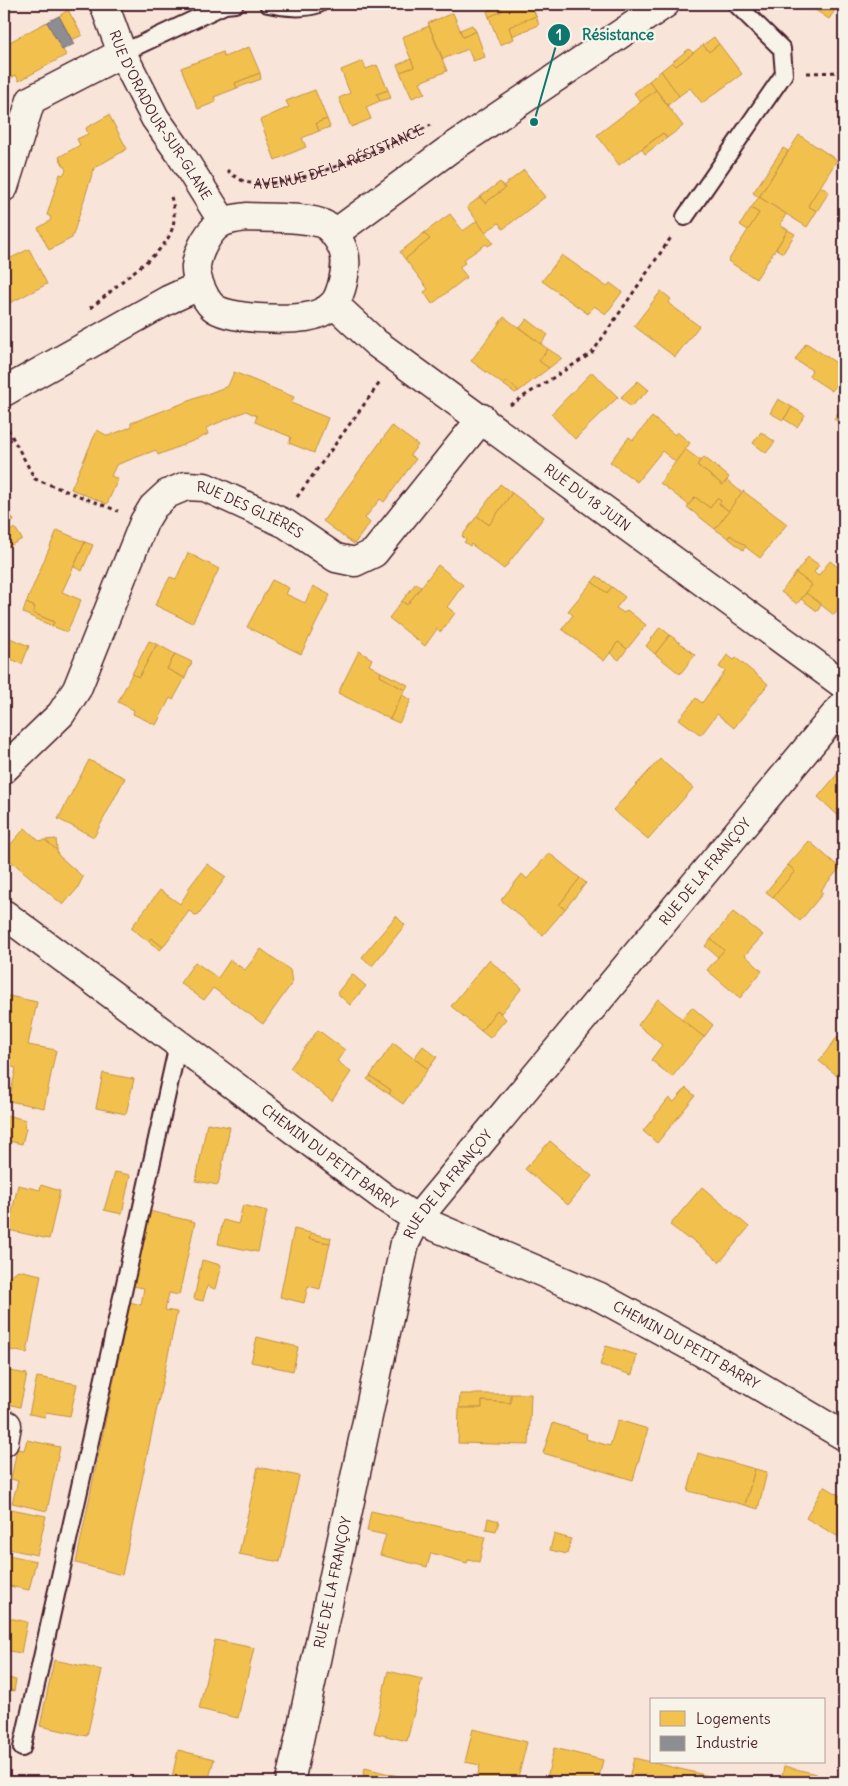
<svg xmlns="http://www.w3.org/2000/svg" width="848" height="1786" viewBox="0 0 848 1786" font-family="Delius,sans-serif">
<rect width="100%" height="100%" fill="#f8e4d8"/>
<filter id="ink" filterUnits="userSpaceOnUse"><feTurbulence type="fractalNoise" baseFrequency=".02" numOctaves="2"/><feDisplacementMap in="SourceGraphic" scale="10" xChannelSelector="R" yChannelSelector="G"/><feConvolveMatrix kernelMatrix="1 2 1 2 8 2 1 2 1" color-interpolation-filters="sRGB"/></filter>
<g filter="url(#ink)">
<g fill="#f2c14e" stroke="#c09044">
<path d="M499,4h32l5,12 -27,11 5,12 -14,6 -11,-28 13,-6z"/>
<path d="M806,4h33l-10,15z"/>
<path d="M499,6l3,5 -13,6 -2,-6z"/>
<path d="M68,10l14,25 -10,5 -13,-24z"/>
<path d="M453,13l10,24 13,-6 9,26 -12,4 -5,-12 -25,10 -15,-36z"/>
<path d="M536,16l3,9 -27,11 -3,-9z"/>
<path d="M47,22l19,33 -47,26 -3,-6 -11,6 -1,6v-42z"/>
<path d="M472,25l4,6 -13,6 -3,-7z"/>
<path d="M429,26l18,45 -27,11 5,11 -13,5 -12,-26 14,-5 -12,-30z"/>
<path d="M714,37l5,7 -10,8 -6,-7z"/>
<path d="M719,44l23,30 -40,29 -12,-15 -11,8 -18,-25 11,-9 4,4 27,-21 6,7z"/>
<path d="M249,47l11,26 -25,10 2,5 -23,9 2,5 -18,7 -17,-41 42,-16 1,5z"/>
<path d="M689,49l4,4 -17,13 -4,-4z"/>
<path d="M411,59l3,8 -14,5 -3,-7z"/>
<path d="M363,61l3,8 11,-4 11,25 -11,4 3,7 -14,6 5,12 -20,8 -12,-29 11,-5 -9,-23z"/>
<path d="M661,71l18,25 -11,9 -19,-24z"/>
<path d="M260,73l1,6 -24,9 -2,-5z"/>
<path d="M649,81l7,9 -15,12 -7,-9z"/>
<path d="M315,90l12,29 -11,4 3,8 -17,7 4,9 -31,13 -15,-40 29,-13 -3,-6z"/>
<path d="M388,90l3,8 -11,3 -3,-7z"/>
<path d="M656,90l27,36 -16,12 -4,-5 -44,32 -22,-30z"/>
<path d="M109,115l18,34 -33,19 -22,70 -23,12 -11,-22 12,-7 1,-4 -4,-2 13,-41 3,1 3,-5 -7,-13 21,-12 -3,-6 11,-5 -2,-6z"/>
<path d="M327,119l3,8 -11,4 -3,-8z"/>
<path d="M663,133l4,5 -22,16 -3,-5z"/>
<path d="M799,135l38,25 -29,46 9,5 -10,16 -48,-30z"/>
<path d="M783,148l5,3 -29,46 -6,-4z"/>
<path d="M524,170l21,27 -42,32 -4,-6 -14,9 -18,-25 13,-10 5,6 20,-15 -2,-2z"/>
<path d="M500,182l5,6 -20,15 -5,-6z"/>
<path d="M820,186l9,6 -12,19 -9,-5z"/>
<path d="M759,197l27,17 -6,11 8,5 -32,49 -28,-18 31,-48 -8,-5z"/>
<path d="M751,208l8,5 -11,17 -8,-5z"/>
<path d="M450,214l13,17 14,-10 16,22 -5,3 -2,-2 -23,16 2,3 -6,4 8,10 -35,27 -8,-12 4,-3 -23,-30 25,-20 -6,-6z"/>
<path d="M788,230l7,4 -12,19 -7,-4z"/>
<path d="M424,233l6,6 -25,20 -5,-7z"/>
<path d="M29,249l18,35 -43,22v-37l3,-2 -2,-6z"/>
<path d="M562,255l45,32 3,-4 12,9 -16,22 -12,-8 -6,8 -46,-33z"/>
<path d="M661,291l10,8 -3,4 31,23 -24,31 -41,-31z"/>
<path d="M504,317l44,32 -9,12 10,7 -30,23 -13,-10 -2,4 -33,-24z"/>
<path d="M527,319l21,16 -7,9 -21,-16z"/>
<path d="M806,343l38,25v5l-12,18 -23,-15 3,-6 -17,-10z"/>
<path d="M548,349l14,9 -13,10 -10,-7z"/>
<path d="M234,372l60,25 -3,6 37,15 -14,35 -25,-10 2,-6 -36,-15 2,-6 -11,-5 -40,17 2,6 -8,4 -42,17 -2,-5 -40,15 -5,11 7,3 -11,25 -36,-15 26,-59 11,6 23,-9v-4l97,-37z"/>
<path d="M592,372l26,25 -43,42 -24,-25z"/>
<path d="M506,381l13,10 -4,2 -11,-8z"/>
<path d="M638,381l11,9 -19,17 -9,-10z"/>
<path d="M778,399l14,8 -9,13 -13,-7z"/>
<path d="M843,405l1,1v19l-10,-6z"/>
<path d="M792,407l13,8 -8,12 -13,-8z"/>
<path d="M652,417l23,18 2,-3 13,11 -14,19 -14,-11 -25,31 -27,-20 19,-25 4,3z"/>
<path d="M392,426l26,19 -8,10 6,4 -32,43 -4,-3 -15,19 5,5 -16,21 -31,-23z"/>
<path d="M761,432l14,10 -9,11 -13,-10z"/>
<path d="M685,449l16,12 -4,4 26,20 4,-5 15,13 -13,18 -10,-7 2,-3 -4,-3 -7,10 -15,-11 -6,8 -29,-22z"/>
<path d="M704,457l25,20 -6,8 -26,-20z"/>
<path d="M500,484l12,9 -23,32 -12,-9z"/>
<path d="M743,491l44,33 -27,34 -30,-23 -2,3 -13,-9z"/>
<path d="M512,493l32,24 -40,52 -33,-25 -1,2 -6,-4 2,-2 -4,-4 15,-20 12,9z"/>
<path d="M695,497l15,11 7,-10 4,3 -2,3 10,7 -14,18 -28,-22z"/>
<path d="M7,508l7,13 -10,5v-16z"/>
<path d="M15,528l7,11 -18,10v-15z"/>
<path d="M57,530l28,12 -23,50 19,8 -14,32 -15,-6 2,-4 -21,-9 2,-6 -9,-4z"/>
<path d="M730,535l16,11 -3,4 -15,-12z"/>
<path d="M85,542l8,3 -11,26 -8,-4z"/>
<path d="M188,553l31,16 -27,54 -37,-18 15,-28 6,2z"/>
<path d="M808,557l11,8 -5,7 4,4 12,-15 14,11v40l-5,-3 -5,6 -28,-22 6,-8 -16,-12z"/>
<path d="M438,565l25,20 -16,22 8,6 -14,19 -4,-3 -12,17 -36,-28 13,-17 5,4z"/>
<path d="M796,573l16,12 -15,19 -16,-12z"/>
<path d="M597,576l15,11 -5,6 -15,-11z"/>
<path d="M272,580l17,8 -3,6 19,9 8,-17 17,9 -29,59 -54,-27z"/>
<path d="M592,582l15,11 5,-6 13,10 -9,11 8,5 3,-3 19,15 -19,24 -9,-7 -14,19 -42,-32 11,-14 -5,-4z"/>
<path d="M416,583l5,4 -14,18 -5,-4z"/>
<path d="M806,593l15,11 -4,7 -16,-12z"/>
<path d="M26,603l9,4 -2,6 21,9 -2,4 -29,-13z"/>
<path d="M660,627l10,8 -15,19 -9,-8z"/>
<path d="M670,635l25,20 -15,19 -25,-20z"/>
<path d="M5,636l24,10 -7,18 -18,-8z"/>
<path d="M149,641l8,3 -18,33 -7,-3z"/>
<path d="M618,642l9,7 -8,11 -9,-7z"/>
<path d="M157,644l18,10 -8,15 18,9 -12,22 -3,-2 -14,27 -23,-11 1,-4 -16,-8 14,-28 7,3z"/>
<path d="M359,651l13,8 -3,6 12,7 -1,4 25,14 -15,29 -52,-26z"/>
<path d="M175,654l17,8 -7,16 -18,-9z"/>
<path d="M727,655l7,5 2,-2 32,26 -34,44 -17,-14 -16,21 -22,-16 17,-21 6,5 23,-32 -6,-4z"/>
<path d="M381,672l27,13 -3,5 -25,-14z"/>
<path d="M402,695l9,5 -12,23 -9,-4z"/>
<path d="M660,759l33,29 -45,51 -35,-29z"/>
<path d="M89,760l36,18 -31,59 -36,-18z"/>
<path d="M844,766v55l-26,-24z"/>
<path d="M25,828l14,13 6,-1 12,10 1,5 25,22 -6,12 -14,16 -59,-50v-3z"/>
<path d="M56,839l1,11 -12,-10z"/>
<path d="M809,841l31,27 -20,23 3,2 -23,28 -27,-24 22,-26 -7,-6z"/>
<path d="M549,853l31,25 -21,27 6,4 -22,26 -42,-35 21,-26 5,5z"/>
<path d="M207,864l19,13 -29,39 -8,-5 -26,36 -12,-9 -3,3 -17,-13 29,-38 20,14 9,-14 -1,-1z"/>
<path d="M788,865l7,6 -22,26 -7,-5z"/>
<path d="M580,878l6,5 -21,26 -6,-4z"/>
<path d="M733,912l30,23 -18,20 17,16 -22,27 -33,-28 17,-20 -13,-11z"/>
<path d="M396,916l9,9 -33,41 -10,-9z"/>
<path d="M151,938l12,9 -3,3 -12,-9z"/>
<path d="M711,939l13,11 -6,7 -13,-11z"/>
<path d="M261,949l29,21 2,13 -29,41 -50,-36 -9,12 -24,-17 15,-21 23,16 12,-18 15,10z"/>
<path d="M489,960l33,28 -21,25 -4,-3 -16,21 -30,-25z"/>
<path d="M352,974l14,12 -16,19 -13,-12z"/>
<path d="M4,995l33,7 -9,43 28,5 -12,58 -35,-7 7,-33 -12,-3z"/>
<path d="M658,999l46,38 -32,40 -21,-17 11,-15 -24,-20z"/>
<path d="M692,1007l21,18 -9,12 -23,-18z"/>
<path d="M497,1010l9,9 -16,19 -9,-7z"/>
<path d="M318,1030l27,20 -8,11 14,11 -19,29 -42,-33z"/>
<path d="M838,1036l6,5v40l-25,-20z"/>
<path d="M393,1043l35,26 -25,35 -14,-10 2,-4 -21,-14z"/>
<path d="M423,1046l14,11 -9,12 -14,-11z"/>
<path d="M103,1073l31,6 -8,35 -30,-6z"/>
<path d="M370,1076l21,14 -2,4 -22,-15z"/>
<path d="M686,1088l9,8 -38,47 -14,-12 26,-33 5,4z"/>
<path d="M6,1115l20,5 -2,7 2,1 -4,16 -18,-4v-16z"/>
<path d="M207,1123l23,4 -12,58 -22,-4z"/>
<path d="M550,1141l42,35 -24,29 -43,-36z"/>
<path d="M115,1172l15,3 -8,39 -18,-4z"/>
<path d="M18,1185l22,5 1,-5 19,6 -11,48 -41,-9z"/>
<path d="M702,1187l47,40 -29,35 -30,-24 -2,1 -18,-14z"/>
<path d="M243,1205l24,6 -9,41 -40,-8 5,-24 15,4z"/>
<path d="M149,1211l46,11 -16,73 -10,-2 -4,17 12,2 -55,263 -46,-12 54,-261 11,3 3,-17 -11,-2z"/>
<path d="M294,1229l17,4 -2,6 21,4 -10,46 -12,-3 -4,17 -24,-6z"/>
<path d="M311,1233l20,5 -1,5 -21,-4z"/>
<path d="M202,1260l19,5 -6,24 -8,-3 -4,15 -9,-2z"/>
<path d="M18,1270l23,5 -14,78 -23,-4v-63l1,-6z"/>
<path d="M257,1337l41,10 -5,24 -42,-9z"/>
<path d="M606,1346l31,9 -5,20 -32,-10z"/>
<path d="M4,1370l23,4 -7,33 -16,-4z"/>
<path d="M37,1377l40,7 -7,32 -24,-4 -1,5 -16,-3z"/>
<path d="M460,1394h51v9l-29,-2v7h-23z"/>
<path d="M511,1394h20l-2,51 -71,-2 1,-35h23v-7l29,2z"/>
<path d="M618,1420l30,9 -15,51 -90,-27 10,-30 34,11 -1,5 24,7z"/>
<path d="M27,1440l33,7 -13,64 -35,-8 6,-22 -7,-2 6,-30 7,1z"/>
<path d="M698,1453l57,16 -10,36 -57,-14z"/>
<path d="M258,1467l41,9 -19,86 -41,-8z"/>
<path d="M755,1469l12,3 -9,37 -13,-4z"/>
<path d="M824,1486l20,12v42l-38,-22z"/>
<path d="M6,1508l40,8 -9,39 -33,-7 5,-24 -5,-2z"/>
<path d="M371,1511l114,26 -6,25 -10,-3 -2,4 -36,-10 -4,14 -47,-12 6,-20 -19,-4z"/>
<path d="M488,1518l11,3 -3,10 -10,-2z"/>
<path d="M554,1534l17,5 -4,15 -17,-4z"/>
<path d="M4,1554l32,7 -7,29 -25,-5z"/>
<path d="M4,1610l2,1 -1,6 22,5 -6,31 -17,-3z"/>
<path d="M215,1640l39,8 -16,70 -39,-9z"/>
<path d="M54,1660l48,10 -15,66 -47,-10z"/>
<path d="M388,1671l34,8 -15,62 -33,-8z"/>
<path d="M4,1677l12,3 -2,11 -10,-3z"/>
<path d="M473,1729l54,13 -10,40h-41l4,-17 -15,-3z"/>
<path d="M554,1748l49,12 -5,22h-52z"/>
<path d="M178,1750l36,9 -6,23h-37z"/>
<path d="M634,1758l75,18 -1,6h-80z"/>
<path d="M784,1766l32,8 -2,8h-33z"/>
<path d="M365,1768l57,14h-60z"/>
<path d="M749,1776l30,6h-25l-6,-1z"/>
</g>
<path fill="#8d8d92" stroke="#796c73" d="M59,16l15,28 -12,6 -15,-28z"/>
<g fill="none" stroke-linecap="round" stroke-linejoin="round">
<defs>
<g id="service">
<path d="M268,4c16,3 35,6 51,0"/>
<path d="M122,53l103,-48 10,-1"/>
<path d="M685,217l99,-143 -2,-25 -46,-45"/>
<path d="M22,1748l156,-704"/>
</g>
<g id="minor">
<path id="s2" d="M104,4l18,49 33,65 24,34 44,70"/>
<path d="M4,187l27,-87 91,-47"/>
<path id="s3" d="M334,304l42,39 468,342"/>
<path id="s4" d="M4,769l57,-55 16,-25 67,-167 9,-15 14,-13 19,-8 19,1 81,37 50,34 19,4 19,-9 108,-135"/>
<path id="s5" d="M4,914l381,284 32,21 183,78 112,61 132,78"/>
<path d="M4,1424l3,1 -3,17"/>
<path id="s6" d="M290,1782l115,-539 12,-24 427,-515"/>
</g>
<g id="tertiary">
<path d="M246,217c18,1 64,-1 79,8 8,5 17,19 19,28 4,11 -2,43 -11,51 -6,7 -18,12 -27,13 -19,3 -78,3 -93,-10 -9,-8 -18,-30 -17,-41 2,-15 13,-37 27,-44 7,-3 16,-4 23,-5z"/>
<path d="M334,234l113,-83 218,-147"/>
<path d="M4,392l164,-92 31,-14"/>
</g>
</defs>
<use href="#service" stroke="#4a1f2b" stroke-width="20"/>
<use href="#minor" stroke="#4a1f2b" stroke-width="31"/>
<use href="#tertiary" stroke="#4a1f2b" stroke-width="31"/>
<g stroke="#4a1f2b" stroke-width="3" stroke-dasharray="4 4" stroke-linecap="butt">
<path d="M4,8l8,-4"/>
<path d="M807,73l37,-1"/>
<path id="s1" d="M227,170c5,5 13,10 19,12 43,12 144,-38 185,-57"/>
<path d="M90,308c13,-9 24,-20 36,-30 28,-23 58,-40 45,-81"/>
<path d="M510,405l82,-52 80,-117"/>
<path d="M4,422l31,57 83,32"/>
<path d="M297,497l84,-116"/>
</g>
<use href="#service" stroke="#f7f3e8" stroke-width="16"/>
<use href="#minor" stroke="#f7f3e8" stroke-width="28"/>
<use href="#tertiary" stroke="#f7f3e8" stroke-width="28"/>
</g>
</g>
<g text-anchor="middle" stroke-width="5" stroke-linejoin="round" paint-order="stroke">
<g font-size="14" fill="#4a1f2b" stroke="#f7f3e8">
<text dy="5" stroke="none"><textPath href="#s2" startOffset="125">RUE D'ORADOUR-SUR-GLANE</textPath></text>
<text dy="5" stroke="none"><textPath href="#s1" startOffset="120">AVENUE DE LA RÉSISTANCE</textPath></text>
<text dy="5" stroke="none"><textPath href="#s3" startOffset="319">RUE DU 18 JUIN</textPath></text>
<text dy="5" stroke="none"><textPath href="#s4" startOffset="415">RUE DES GLIÈRES</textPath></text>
<text dy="5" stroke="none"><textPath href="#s6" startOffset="1029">RUE DE LA FRANÇOY</textPath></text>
<text dy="5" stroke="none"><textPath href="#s5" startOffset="406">CHEMIN DU PETIT BARRY</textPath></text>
<text dy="5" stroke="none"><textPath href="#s6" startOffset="624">RUE DE LA FRANÇOY</textPath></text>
<text dy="5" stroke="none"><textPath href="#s5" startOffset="811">CHEMIN DU PETIT BARRY</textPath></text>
<text dy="5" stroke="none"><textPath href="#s6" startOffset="204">RUE DE LA FRANÇOY</textPath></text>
</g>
</g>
<path fill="none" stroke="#0f766e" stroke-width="2" d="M534 122L559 35"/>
<g fill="#0f766e" stroke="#f7f3e8" stroke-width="2">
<circle cx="534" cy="122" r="5"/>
<circle cx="559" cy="35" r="12"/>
</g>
<g font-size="15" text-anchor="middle" font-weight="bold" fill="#fff">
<text x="559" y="40">1</text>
</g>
<g font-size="15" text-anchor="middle" font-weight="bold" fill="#0f766e" stroke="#f7f3e8" stroke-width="5" stroke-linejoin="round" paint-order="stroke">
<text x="618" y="40">Résistance</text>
</g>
<rect width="848" height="1786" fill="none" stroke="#f7f3e8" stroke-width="20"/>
<rect x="10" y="10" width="828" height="1766" fill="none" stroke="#4a1f2b" stroke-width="2" filter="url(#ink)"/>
<rect x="650" y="1698" width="175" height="65" fill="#f7f3e8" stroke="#b29e9c"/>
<rect x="660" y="1711" width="25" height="15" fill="#f2c14e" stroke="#b29e9c"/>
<text x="696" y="1724" font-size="15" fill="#4a1f2b">Logements</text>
<rect x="660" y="1736" width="25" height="15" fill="#8d8d92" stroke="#b29e9c"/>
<text x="696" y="1748" font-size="15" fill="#4a1f2b">Industrie</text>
</svg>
